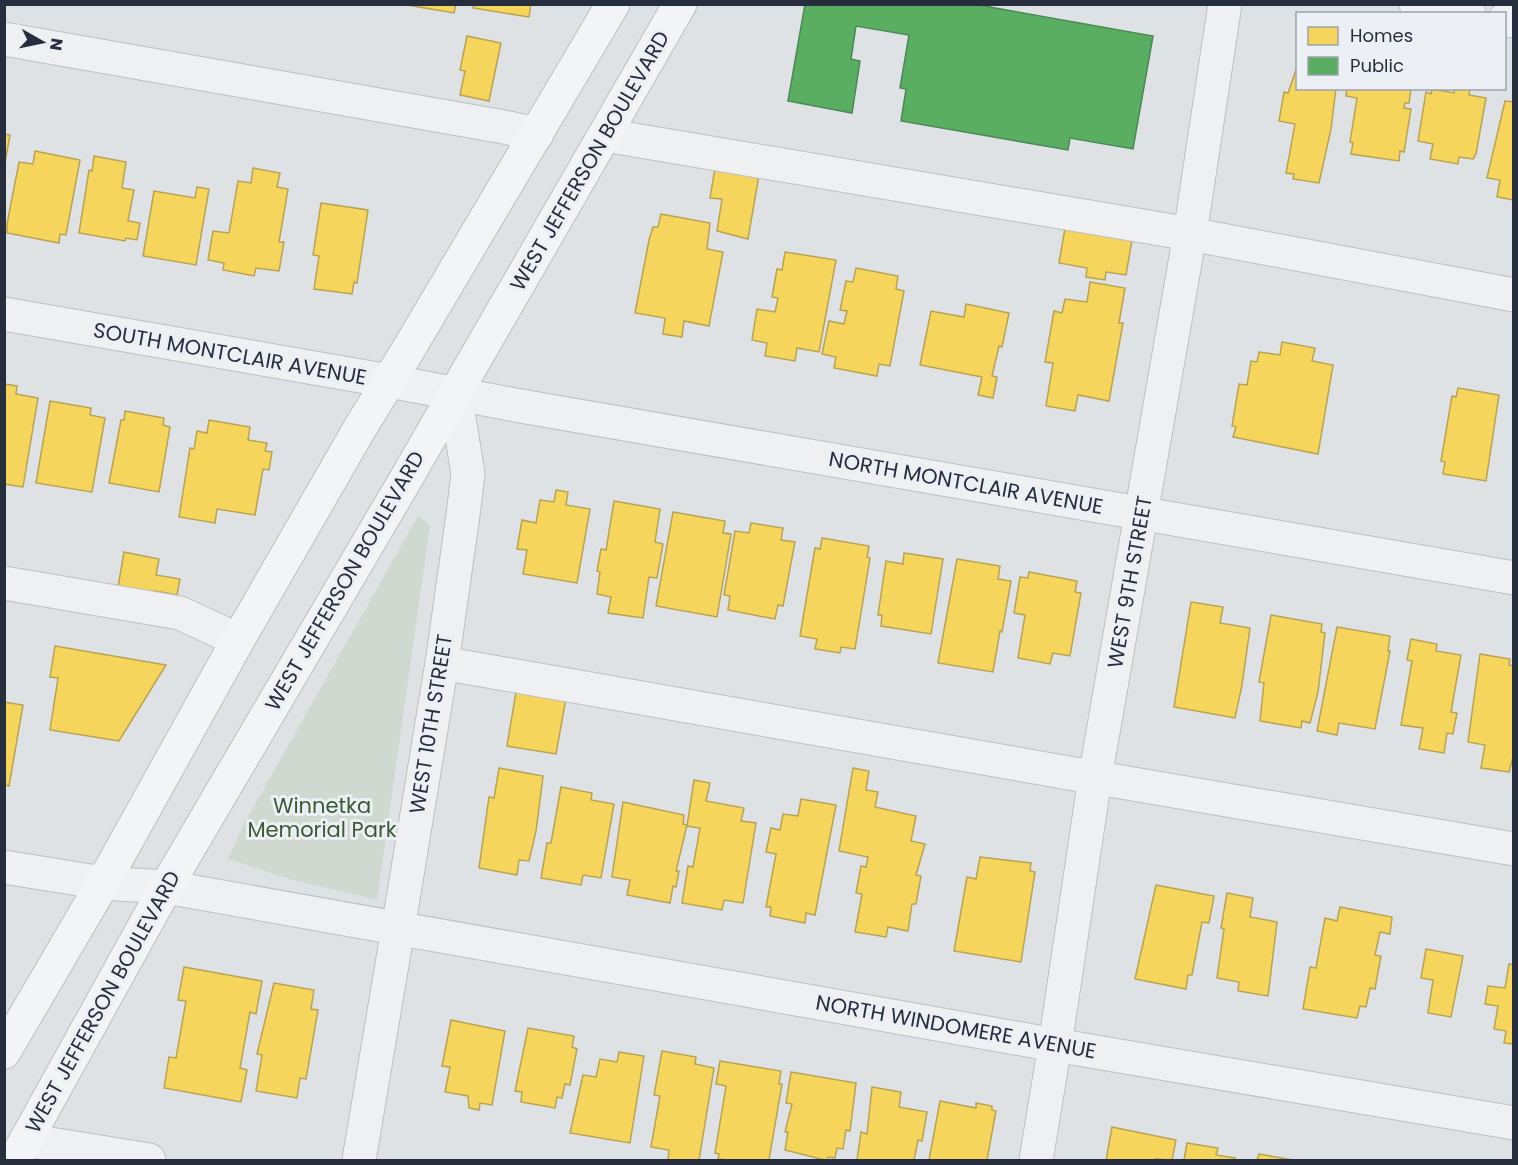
<svg xmlns="http://www.w3.org/2000/svg" width="1518" height="1165" viewBox="0 0 1518 1165" font-family="Poppins,sans-serif">
<rect width="100%" height="100%" fill="#dfe2e5"/>
<path fill="#cfd9d0" d="M418,516l12,9 -53,375 -84,-20 -65,-21 17,-37z"/>
<g fill="#f6d55c" stroke="#b8a353" stroke-width="1.5">
<path d="M401,4h55l-2,9z"/>
<path d="M474,4h57l-2,13 -56,-9z"/>
<path d="M467,36l34,7 -12,58 -29,-6 5,-24 -5,-1z"/>
<path d="M1297,67l1,21h38l-5,41 -12,54 -26,-4 1,-5 -8,-1 9,-49 -16,-3 5,-29 4,1z"/>
<path d="M1347,88h64l-2,15h-4l-1,5 7,1 -7,43 -4,-1 -1,10 -48,-7 2,-11 -3,-1 7,-44 -11,-2z"/>
<path d="M1455,88l15,1 -1,6 17,3 -10,56 -3,5 -14,-2 -1,7 -28,-5 3,-15 -15,-3 8,-49 5,2 1,-5 22,4z"/>
<path d="M1505,101l9,1v98l-17,-3 3,-17 -13,-2z"/>
<path d="M4,134l6,1 -6,33z"/>
<path d="M35,151l45,9 -14,75 -6,-1 -1,9 -52,-10v-9l12,-62 14,2z"/>
<path d="M94,156l32,6 -4,26 12,2 -6,31 12,2 -3,17 -11,-2 -1,3 -46,-8 10,-63 3,1z"/>
<path d="M253,168l27,5 -3,14 11,2 -9,53h5l-5,29 -23,-3 -2,8 -31,-6 1,-7 -16,-3 5,-29 16,2 9,-52 13,2z"/>
<path d="M715,168l44,7 -11,64 -31,-8 5,-32 -12,-1z"/>
<path d="M197,187l12,2 -13,76 -53,-9 11,-65 41,7z"/>
<path d="M321,203l47,7 -11,73 -3,-1 -2,12 -38,-5 5,-33 -6,-1z"/>
<path d="M661,214l49,9 -3,26 16,3 -14,74 -25,-5 -2,16 -19,-3 2,-16 -30,-5 14,-73 4,-13h5z"/>
<path d="M1065,228l67,12 -6,35 -20,-3 -1,8 -19,-3 1,-9 -28,-5z"/>
<path d="M785,252l51,8 -17,92 -22,-4 -2,13 -30,-5 2,-13 -15,-3 5,-31 18,3 3,-14 -6,-1 5,-28 5,1z"/>
<path d="M856,268l42,8 -2,13 8,2 -14,75 -11,-2 -2,12 -43,-8 2,-11 -14,-3 7,-33 15,3 3,-13 -7,-1 6,-29 7,1z"/>
<path d="M1090,282l35,6 -6,35h4l-14,78 -31,-6 -3,16 -29,-5 7,-43 -8,-1 9,-51 8,2 3,-14 22,3z"/>
<path d="M966,304l43,9 -7,34 -3,-1 -7,30 5,1 -4,21 -15,-3 4,-18 -62,-12 11,-54 33,6z"/>
<path d="M1282,342l33,6 -3,13 21,4 -15,89 -85,-17 3,-10 -4,-1 7,-42 8,1 4,-24 6,1 2,-10 21,3z"/>
<path d="M4,384l13,2 -1,8 22,4 -15,89 -19,-3z"/>
<path d="M1458,388l41,7 -13,86 -43,-7 2,-12 -4,-1 11,-65 4,1z"/>
<path d="M50,401l41,7 -1,7 15,3 -13,74 -56,-9z"/>
<path d="M125,411l39,7 -1,7 7,2 -11,65 -50,-9 12,-63h3z"/>
<path d="M209,420l41,7 -2,13 19,3 -2,8 7,1 -3,18 -6,-1 -8,46 -38,-6 -2,14 -36,-6 11,-69 4,1 3,-18 10,2z"/>
<path d="M556,490l12,2 -2,13 24,4 -13,74 -54,-9 4,-24 -10,-1 5,-29 14,3 4,-23 14,2z"/>
<path d="M614,501l46,8 -5,33 8,2 -6,34 -8,-1 -6,41 -35,-5 3,-16 -14,-3 3,-22 -3,-1 4,-22 5,1z"/>
<path d="M673,512l52,9 -2,12 8,1 -14,83 -61,-11z"/>
<path d="M751,523l32,5 -2,12 14,2 -12,64 -5,-1 -3,14 -47,-9 2,-14 -6,-1 11,-64 14,2z"/>
<path d="M822,538l47,8 -2,11 3,1 -15,91 -14,-2 -1,6 -25,-4 2,-10 -17,-3 15,-88 5,1z"/>
<path d="M124,552l35,7 -3,16 24,4 -3,16 -23,-4 -1,9 -36,-7z"/>
<path d="M904,553l39,6 -12,75 -50,-8 1,-11h-4l8,-54 17,3z"/>
<path d="M957,559l43,7 -2,13 13,2 -9,51 -2,-1 -7,41 -55,-9z"/>
<path d="M1029,572l48,9 -2,11 6,1 -11,63 -17,-3 -3,11 -32,-6 7,-43 -11,-2 6,-36 8,1z"/>
<path d="M1191,602l32,5 -3,16 30,5 -8,57 -7,33 -61,-11z"/>
<path d="M1271,615l51,9 -1,8 4,1 -7,59 -8,31 -8,-2 -1,7 -41,-7 4,-38 -5,-1z"/>
<path d="M1337,627l53,9 -2,15h2l-15,78 -36,-6 -2,12 -20,-4z"/>
<path d="M1411,639l26,5 -1,7 25,4 -10,57 6,1 -4,21 -6,-1 -3,20 -25,-4 4,-21 -22,-3 11,-64 -5,-1z"/>
<path d="M55,646l111,19 -47,76 -69,-11 8,-52 -8,-1z"/>
<path d="M1480,654l30,5 -1,6 5,1v88l-5,18 -28,-4 4,-23 -17,-3z"/>
<path d="M517,686l50,7 -11,61 -49,-8z"/>
<path d="M4,702l19,3 -14,81 -5,-1z"/>
<path d="M499,768l44,8 -7,55 -7,30 -10,-1 -2,15 -38,-7 10,-71 5,1z"/>
<path d="M853,768l16,3 -3,19 12,2 -3,15 41,9 -5,25 14,3 -9,31 5,1 -5,28h-4l-4,27 -20,-4 -2,10 -31,-5 7,-38 -6,-1 5,-27 5,1 2,-10 -29,-6z"/>
<path d="M694,780l16,3 -4,18 38,7 -3,13 15,2 -13,80 -19,-3 -2,10 -40,-7 6,-37 5,1 7,-39 -13,-2z"/>
<path d="M561,787l31,6 -1,7 23,4 -13,74 -18,-3 -2,10 -40,-7 6,-35h4z"/>
<path d="M801,799l35,6 -21,110 -9,-2 -1,10 -35,-7 1,-9h-5l10,-53 -10,-2 5,-24 9,2 3,-16 15,2z"/>
<path d="M623,802l61,13 -1,9 4,1 -11,46h3l-3,16 -3,-1 -3,17 -43,-8 3,-15 -18,-3z"/>
<path d="M980,857l51,6 -1,8 5,1 -14,90 -67,-11 13,-74 9,2z"/>
<path d="M1156,885l58,11 -5,27 -7,-1 -10,53h-4l-2,14 -51,-10z"/>
<path d="M1227,893l26,5 -3,19 27,5 -9,74 -30,-5 1,-9 -22,-4 7,-49 -3,-1z"/>
<path d="M1340,907l52,10 -2,17 -10,-2 -5,23 6,1 -6,33 -5,-1 -4,19 -6,-1 -3,12 -54,-9 7,-42 6,1 9,-50 12,3z"/>
<path d="M1426,949l37,7 -12,61 -23,-4 5,-33 -12,-2z"/>
<path d="M1509,964l5,1v79l-10,-1 2,-12 -12,-2 4,-23 -13,-2 3,-18 17,2z"/>
<path d="M184,967l78,14 -6,33 -6,-2 -10,56 7,2 -6,32 -77,-14 5,-31 7,1 10,-57 -8,-1z"/>
<path d="M274,983l40,7 -3,19 7,1 -12,69 -6,-1 -3,20 -41,-7 6,-36 -5,-1z"/>
<path d="M451,1020l54,11 -13,74 -12,-2 -1,7 -10,-2 -1,-12 -23,-4 5,-25 -8,-1z"/>
<path d="M528,1028l46,8 -2,11 5,2 -7,36 -5,-1 -3,14 -5,-1 -2,11 -34,-6 1,-10 -7,-1z"/>
<path d="M662,1051l34,6 -1,7 19,4 -15,92h-31l1,-10 -18,-3 9,-51 -6,-1z"/>
<path d="M619,1052l25,4 -14,87 -60,-10 13,-58 13,2 4,-18 17,3z"/>
<path d="M720,1061l61,10 -2,13h3l-13,76h-42l-9,-1 1,-5 -4,-1 11,-67 -10,-2z"/>
<path d="M791,1072l65,11 -6,48 -4,-1 -3,19 -6,-1 -2,10 -7,-1 -1,3h-2l-40,-10 3,-18h-3l7,-28 -6,-1z"/>
<path d="M872,1087l29,5 -2,15 28,5 -5,29 -4,-1 -4,20h-57l4,-28 6,2z"/>
<path d="M940,1101l36,7v-5l16,3v4l4,1 -9,49h-58z"/>
<path d="M1112,1127l64,13 -4,20 -17,-1v1h-49z"/>
<path d="M1187,1143l31,5 -2,7 19,3v2h-51z"/>
<path d="M1259,1154l34,6h-36z"/>
</g>
<path fill="#5aae61" stroke="#4a8856" stroke-width="1.5" d="M805,4h168l180,32 -20,113 -63,-11 -2,12 -167,-29 5,-32 -6,-1 9,-53 -53,-9 -5,33 9,2 -8,52 -64,-12z"/>
<g fill="none" stroke-linecap="round" stroke-linejoin="round">
<defs>
<g id="minor">
<path d="M1416,4l53,10"/>
<path d="M1504,20l10,1"/>
<path d="M4,39l500,88 33,7"/>
<path d="M605,135l585,99 324,61"/>
<path d="M4,314l385,67 126,24 999,173"/>
<path d="M4,583l176,30 58,27"/>
<path d="M442,663l621,109 451,77"/>
<path d="M4,867l99,16 63,4 889,158 459,78"/>
<path d="M26,1140l123,20"/>
<path d="M359,1160l39,-231 44,-266 21,-148 5,-41 -13,-80"/>
<path d="M1036,1160l19,-115 40,-267 95,-544 35,-230"/>
</g>
<g id="major">
<path d="M4,1052l99,-169 135,-243 122,-212 48,-78 205,-346"/>
<path d="M15,1160l151,-273 241,-410 273,-473"/>
</g>
</defs>
<use href="#minor" stroke="#bdc0c3" stroke-width="35"/>
<use href="#major" stroke="#bbbfc3" stroke-width="35"/>
<use href="#minor" stroke="#eff0f1" stroke-width="33"/>
<use href="#major" stroke="#f3f4f5" stroke-width="33"/>
</g>
<g text-anchor="middle" stroke-width="6" stroke-linejoin="round" paint-order="stroke">
<g font-size="21" fill="#262e3e" stroke="#ecf0f5">
<text transform="translate(590 161) rotate(-60)" y="7">WEST JEFFERSON BOULEVARD</text>
<text transform="translate(230 354) rotate(10)" y="7">SOUTH MONTCLAIR AVENUE</text>
<text transform="translate(966 483) rotate(10)" y="7">NORTH MONTCLAIR AVENUE</text>
<text transform="translate(345 581) rotate(-60)" y="7">WEST JEFFERSON BOULEVARD</text>
<text transform="translate(1130 582) rotate(-80)" y="7">WEST 9TH STREET</text>
<text transform="translate(431 724) rotate(-81)" y="7">WEST 10TH STREET</text>
<text transform="translate(103 1002) rotate(-61)" y="7">WEST JEFFERSON BOULEVARD</text>
<text transform="translate(956 1027) rotate(10)" y="7">NORTH WINDOMERE AVENUE</text>
</g>
<g font-size="21" fill="#3a5a33" stroke="#ecf0f5">
<text x="322" y="813">Winnetka<tspan x="322" dy="24">Memorial Park</tspan></text>
</g>
</g>
<rect width="1518" height="1165" fill="none" stroke="#262e3e" stroke-width="12"/>
<rect x="1296" y="12" width="210" height="78" fill="#ecf0f5" stroke="#9da2ac" stroke-width="1.5"/>
<rect x="1308" y="27" width="30" height="18" fill="#f6d55c" stroke="#9da2ac" stroke-width="1.5"/>
<text x="1350" y="42" font-size="18" fill="#262e3e">Homes</text>
<rect x="1308" y="57" width="30" height="18" fill="#5aae61" stroke="#9da2ac" stroke-width="1.5"/>
<text x="1350" y="72" font-size="18" fill="#262e3e">Public</text>
<g transform="translate(42 42) rotate(99)" stroke="#ecf0f5" stroke-width="4.5" paint-order="stroke">
<path d="M0-4.5L10 22L0 15L-10 22Z" fill="#262e3e"/>
<text y="-9" font-size="16" font-weight="bold" text-anchor="middle" fill="#262e3e">N</text>
</g>
</svg>
